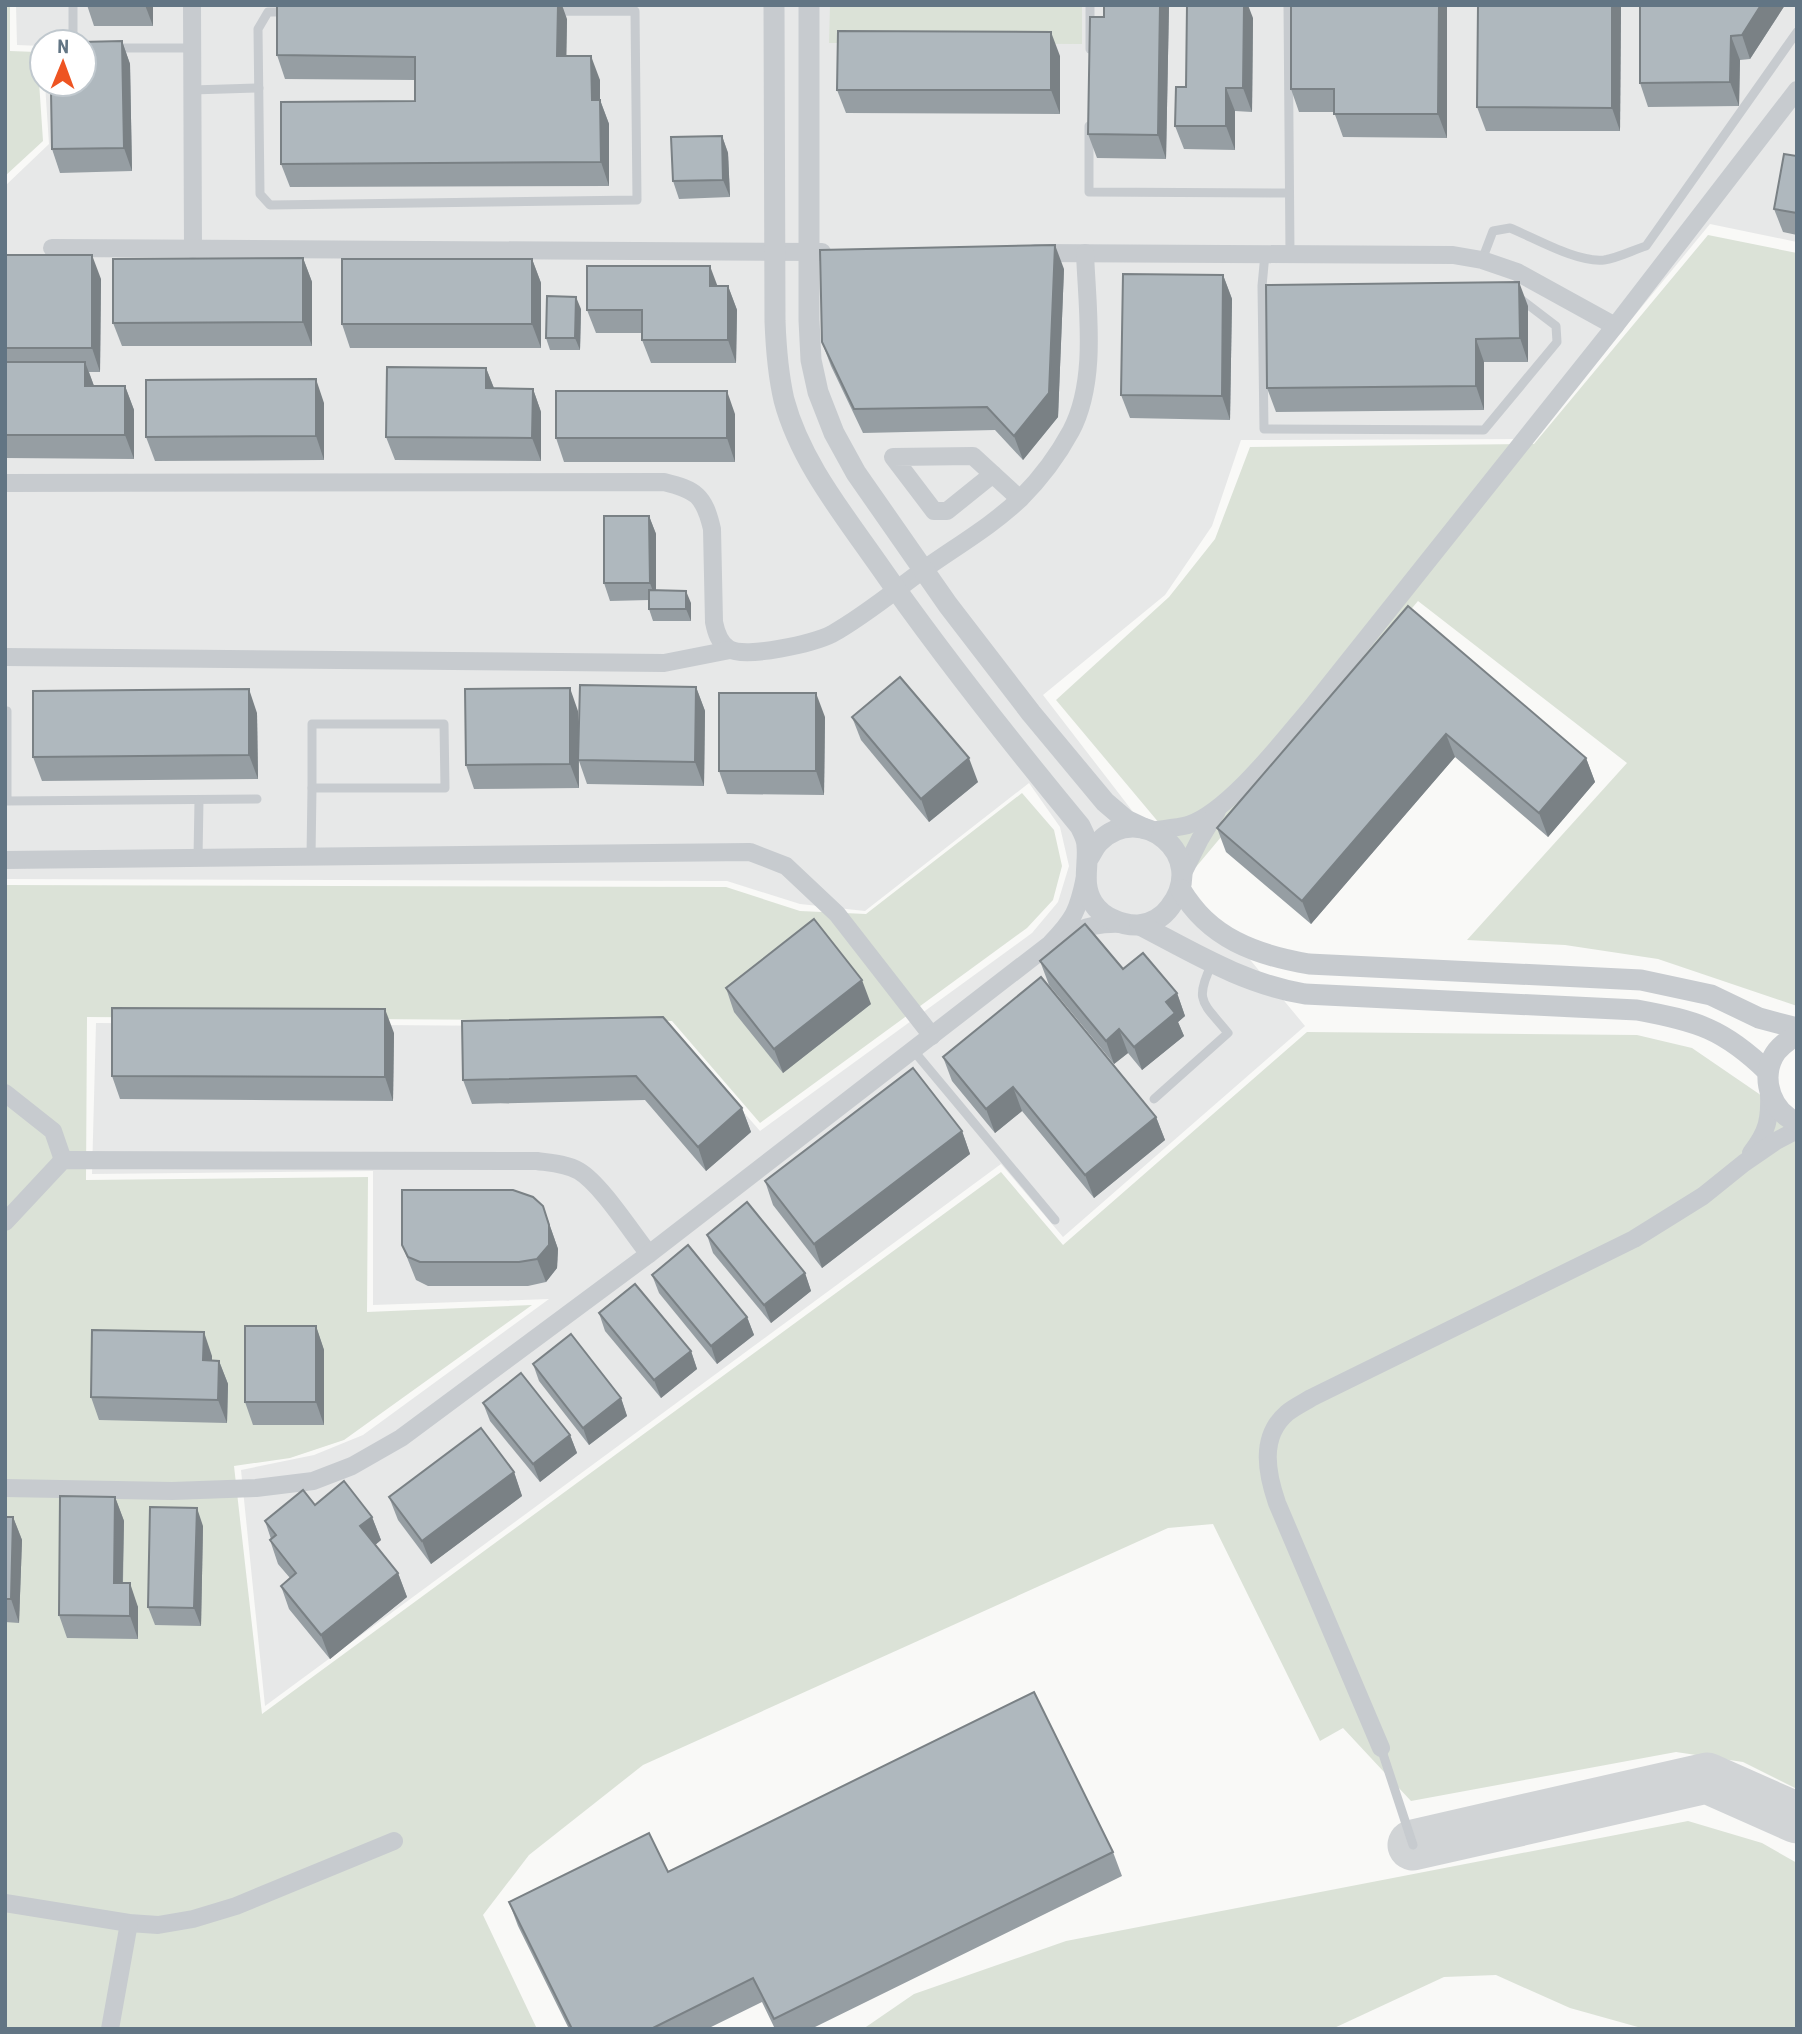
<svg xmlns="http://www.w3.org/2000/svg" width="1802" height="2034" viewBox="0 0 1802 2034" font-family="'Roboto Condensed',sans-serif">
<rect width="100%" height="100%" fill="#f9f9f7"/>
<path fill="#e7e8e8" d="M16,5h1781v237l-87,-18 -177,215 -292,1 -29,86 -47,69 -122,100 161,209 101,122 -242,211 -62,-73 -736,542 -24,-236 73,-15 49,-20 186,-136 -176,6v-134l-281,3 4,-151 573,4 91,104 272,-198 26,-31 11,-36 -9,-39 -31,-44 -164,128 -65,-7 -73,-23 -722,-2v-693l44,-42 -4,-60h39v-42h-42v4l-25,-1z"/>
<g fill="#dbe2d7">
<path d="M5,5h5v46l27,1 6,89 -38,35z"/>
<path d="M830,5h252v39l-253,-1z"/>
<path d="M1708,235l89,18v753l-139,-47 -93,-14 -98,-5 160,-177 -209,-162 -222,266 -140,-167 113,-103 46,-58 35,-92 284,-3z"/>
<path d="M1022,793l32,37 8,36 -9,34 -26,28 -267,195 -88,-102 -585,-4 -1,163 282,-3 -1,135 165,-7 -188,135 -54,18 -56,8 28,248 739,-542 62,73 244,-213 330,3 55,13 105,72v669l-54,-27 -67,-10 -265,49 -68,-73 -23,13 -107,-217 -45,4 -525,237 -114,90 -46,60 54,114h-532v-1144l721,2 74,24 66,3z"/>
<path d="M1688,1821l74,22 35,20v166h-152l-75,-21 -74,-33 -52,2 -112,52h-469l51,-35 152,-53z"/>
</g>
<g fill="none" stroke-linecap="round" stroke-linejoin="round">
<path stroke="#d1d4d6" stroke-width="51" d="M1413,1845l294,-67 90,40"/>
<g stroke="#c7cbcf" stroke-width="9">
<path d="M73,5v37"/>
<path d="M1288,5l2,249"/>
<path d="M635,11l2,189 -367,5 -10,-11 -2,-165 10,-17z"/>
<path d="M114,48h78"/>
<path d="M1090,49v-44"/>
<path d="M192,90l67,-2"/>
<path d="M1089,126v66l200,1"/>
<path d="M1265,254l-3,32 2,143 220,1 73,-88 -1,-16 -38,-29"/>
<path d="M1482,260l11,-29 17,-3c25,10 67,35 94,32 14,-2 29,-10 42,-14l151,-214"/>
<path d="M7,711v90l250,-2"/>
<path d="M312,724h132l1,64h-133z"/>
<path d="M311,857l1,-69"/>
<path d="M198,858l1,-58"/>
<path d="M913,1050l142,170"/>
<path d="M1154,1099l74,-66c-24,-30 -35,-31 -16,-69"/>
<path d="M1381,1748l32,97"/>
</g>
<g stroke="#c7cbcf" stroke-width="18">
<path d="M192,5l1,244"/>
<path d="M52,248l770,4"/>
<path d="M1035,253l418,2 29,5 35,12 98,54"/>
<path d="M993,474l-46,37h-13l-41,-54 80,-1 47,43"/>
<path d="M5,483l659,-1c32,8 40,13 48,47l2,93c2,10 5,21 15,27 17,10 85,-6 103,-15 32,-18 61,-42 91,-64 32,-23 69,-44 98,-72 20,-20 37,-43 50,-67 27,-51 16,-123 14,-178"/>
<path d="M5,657l659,6 66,-13"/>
<path d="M1150,831c12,-2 26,-3 38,-6 40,-13 94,-83 122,-116l305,-383 182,-236"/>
<path d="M5,860l745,-8 36,14 51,48 95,122"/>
<path d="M1183,873l17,-34 17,-28"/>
<path d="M1066,936c19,-10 35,-13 57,-12"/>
<path d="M5,1093l48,38 10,29"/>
<path d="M1751,1153c17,-22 19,-34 18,-61"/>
<path d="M5,1222l58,-62 474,1c14,2 30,3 42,10 22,13 53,62 70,83"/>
<path d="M5,1488l167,3 84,-3 57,-7 39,-15 49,-28 248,-184 401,-310c24,-25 28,-33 35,-67"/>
<path d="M1381,1748l-104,-245c-10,-29 -18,-66 10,-90 7,-6 16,-10 24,-15l323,-159 69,-43 41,-33 32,-22 21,-11"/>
<path d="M5,1903l124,20 29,2 35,-6 43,-13 158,-65"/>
<path d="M110,2029l19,-106"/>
</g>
<g stroke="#c7cbcf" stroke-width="21">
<path d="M774,5l1,316c1,27 3,53 9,79 16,60 57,111 92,161 64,92 133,179 204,265 3,6 7,13 7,20 2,20 -6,38 6,57 9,14 29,23 46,22 12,-1 24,-8 31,-18 40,-52 -30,-107 -71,-65 -5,5 -8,13 -12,18"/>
<path d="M809,5v315l2,40 7,32 16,41 22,40 92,132 83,108 74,89 21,18 17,8"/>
<path d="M1181,890c28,48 75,65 128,74l332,16 70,15 48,23 38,10"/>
<path d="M1140,925c54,28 104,59 165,69l332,16c60,11 87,19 131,62"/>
<path d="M1797,1035c-10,6 -19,12 -24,22 -12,24 -1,55 24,65"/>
</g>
</g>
<g fill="#969ea3">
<path d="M87,5h66v21h-59z"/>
<path d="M1099,5h70l-3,154 -69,-1 -9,-24 16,-117v-11h-5z"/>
<path d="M1447,5v133l-104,-1 -9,-25h-35l-8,-23z"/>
<path d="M1478,5h143l-1,126h-134l-9,-24z"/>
<path d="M1785,5l-35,54 -10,1 -1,46 -91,1 -8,-24z"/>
<path d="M1253,18l-1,94 -17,-1v39l-51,-1 -9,-23 11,-39z"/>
<path d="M567,19l-1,37 34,24v20l9,24v62l-319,1 -9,-23 134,-63v-21l-130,-1 -8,-24z"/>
<path d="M122,41l8,23 2,107 -72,2 -8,-24 13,-59 19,-6z"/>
<path d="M1060,56v58l-214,-1 -9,-23z"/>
<path d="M722,136l6,17 2,44 -51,2 -6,-18z"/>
<path d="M1797,156v79l-14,-3 -9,-23z"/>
<path d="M5,255l96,24 -1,93h-11l5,14h31l9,24v49l-129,-1z"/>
<path d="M303,258l9,24v64h-190l-9,-23z"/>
<path d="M532,259l9,24v65h-191l-8,-24z"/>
<path d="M1064,269l-6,148 -35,43 -28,-30 -132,3 -32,-67 -9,-24z"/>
<path d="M1223,275l9,24 -2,121 -100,-2 -9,-23z"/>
<path d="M718,286h10l9,24 -1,53h-85l-9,-23v-7h-46l-9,-23z"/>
<path d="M1528,306v56h-44v48l-208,2 -9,-24z"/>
<path d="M581,309l-1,41h-30l-4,-12z"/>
<path d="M486,368l8,20 39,1 8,23v49l-146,-1 -9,-23z"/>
<path d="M324,403v57l-169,1 -9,-24z"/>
<path d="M735,414v48h-171l-8,-24z"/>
<path d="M649,516l7,18v56l35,13v18h-38l-4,-12v-9l-39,1 -6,-18z"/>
<path d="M1408,606l178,152 9,24 -47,55 -93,-80 -144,167 -85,-72 -9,-24z"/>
<path d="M696,687l9,24 -1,75 -117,-2 -8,-23v27l-105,1 -8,-24 112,-54 1,36z"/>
<path d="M257,713l1,66 -216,2 -9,-24z"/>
<path d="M825,717l-1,78 -97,-1 -8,-23z"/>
<path d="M852,717l126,65 -49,40 -68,-82z"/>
<path d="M1040,961l83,8 54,24 8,23 -7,6 6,14 -42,34 -14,-17 -14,11 -65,-79z"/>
<path d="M726,988l145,16 -88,69 -49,-61z"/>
<path d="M462,1021l280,87 9,24 -45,39 -61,-71 -173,4 -9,-24z"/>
<path d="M394,1033l-1,68 -273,-2 -8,-23z"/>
<path d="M943,1057l213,60 9,23 -71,58 -72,-87 -27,22 -43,-52z"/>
<path d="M962,1131l8,23 -148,114 -49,-63 -8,-24z"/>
<path d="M543,1206l15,43 -1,19 -11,14 -18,4h-100l-12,-6 -14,-35z"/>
<path d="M707,1235l98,38 6,18 -40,32 -58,-70z"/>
<path d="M652,1275l95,42 7,18 -37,29 -58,-71z"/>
<path d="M599,1313l92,38 6,18 -36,29 -56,-67z"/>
<path d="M316,1326l8,24v75h-71l-8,-23z"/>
<path d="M212,1356v5h7l9,23 -1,39 -128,-3 -8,-23z"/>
<path d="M533,1364l88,34 6,18 -38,29 -50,-64z"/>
<path d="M483,1403l87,32 7,18 -37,29 -50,-61z"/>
<path d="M514,1472l8,24 -91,68 -33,-44 -9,-23z"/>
<path d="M115,1497l9,24 -1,62 15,24v32l-71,-1 -8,-23z"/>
<path d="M315,1505l57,12 9,23 -6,5 23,28 9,24 -77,62 -41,-50 -8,-23 9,-8 -12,-14 -8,-24 1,-1 -6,-18z"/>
<path d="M5,1517h8l9,23 -3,83 -14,-1z"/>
<path d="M203,1526l-2,100 -46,-1 -7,-18z"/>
<path d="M1113,1852l9,24 -311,153h-36l-13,-27 -55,27h-138l-51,-103 -9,-24 159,-30z"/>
</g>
<g fill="#7a8185">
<path d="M145,5h8v21z"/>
<path d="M558,5h4l5,14 -1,61 -9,-24z"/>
<path d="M1160,5h9l-3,154 -8,-24z"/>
<path d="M1244,5h4l5,13 -1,94 -9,-24z"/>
<path d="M1439,5h8v133l-9,-24z"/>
<path d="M1612,5h9l-1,126 -8,-23z"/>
<path d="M1761,5h24l-35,54 -8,-24z"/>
<path d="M1051,32l9,24v58l-9,-24z"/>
<path d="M1731,36l9,24 -1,46 -9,-24z"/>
<path d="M122,41l8,23 2,107 -8,-23z"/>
<path d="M591,56l9,24v44l-8,-24z"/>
<path d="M1226,88l9,23v39l-9,-24z"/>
<path d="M600,100l9,24v62l-8,-24z"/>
<path d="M722,136l6,17 2,44 -7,-17z"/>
<path d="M1055,245l9,24 -6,148 -35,43 -9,-24z"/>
<path d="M92,255l9,24 -1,93 -8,-24z"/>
<path d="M303,258l9,24v64l-9,-24z"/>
<path d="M532,259l9,24v65l-9,-24z"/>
<path d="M710,266l9,24 -9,-4z"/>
<path d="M1223,275l9,24 -2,121 -8,-24z"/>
<path d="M1519,282l9,24v56l-8,-24z"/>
<path d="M728,286l9,24 -1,53 -8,-23z"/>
<path d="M576,297l5,12 -1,41 -5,-12z"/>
<path d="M1476,339l8,23v48l-8,-24z"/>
<path d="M85,362l9,24v24l-9,-24z"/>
<path d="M486,368l9,23 -9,-3z"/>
<path d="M316,379l8,24v57l-8,-24z"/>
<path d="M125,386l9,24v49l-9,-24z"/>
<path d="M533,389l8,23v49l-9,-23z"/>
<path d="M727,391l8,23v48l-8,-24z"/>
<path d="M649,516l7,18v66l-6,-17z"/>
<path d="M686,591l5,12v18l-5,-12z"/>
<path d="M696,687l9,24 -1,75 -9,-24z"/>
<path d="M570,688l8,23 1,77 -9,-24z"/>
<path d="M249,689l8,24 1,66 -9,-24z"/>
<path d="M816,693l9,24 -1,78 -8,-24z"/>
<path d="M1446,734l9,23 -144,167 -9,-23z"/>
<path d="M969,758l9,24 -49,40 -8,-23z"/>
<path d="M1586,758l9,24 -47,55 -9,-24z"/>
<path d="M862,980l9,24 -88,69 -9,-24z"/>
<path d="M1177,993l8,23 -7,6 6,14 -42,34 -8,-23 32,-45z"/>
<path d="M385,1009l9,24 -1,68 -8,-24z"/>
<path d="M1119,1029l9,24 -14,11 -8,-23z"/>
<path d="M1013,1087l9,24 -27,22 -9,-24z"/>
<path d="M742,1108l9,24 -45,39 -8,-24z"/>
<path d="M1156,1117l9,23 -71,58 -9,-23z"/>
<path d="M962,1131l8,23 -148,114 -8,-24z"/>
<path d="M543,1206l15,43 -1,19 -11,14 -9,-23z"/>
<path d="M805,1273l6,18 -40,32 -7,-18z"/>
<path d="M747,1317l7,18 -37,29 -6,-18z"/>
<path d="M316,1326l8,24v75l-8,-23z"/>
<path d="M204,1332l8,24v28l-9,-24z"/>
<path d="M691,1351l6,18 -36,29 -7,-18z"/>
<path d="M219,1361l9,23 -1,39 -9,-23z"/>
<path d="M621,1398l6,18 -38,29 -6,-17z"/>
<path d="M570,1435l7,18 -37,29 -7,-18z"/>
<path d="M514,1472l8,24 -91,68 -9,-23z"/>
<path d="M115,1497l9,24 -2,85 -8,-23z"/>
<path d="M197,1508l6,18 -2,100 -7,-18z"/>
<path d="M13,1517l9,23 -3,83 -8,-24z"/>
<path d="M372,1517l9,23 -12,10 -9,-24z"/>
<path d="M398,1573l9,24 -77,62 -9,-24z"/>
<path d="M130,1583l8,24v32l-8,-23z"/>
</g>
<g fill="#afb8be" stroke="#7a8185" stroke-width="2">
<path d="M277,5h281l-1,51h34l1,44h8l1,62 -320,2v-62l134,-1v-44l-138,-2z"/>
<path d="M1104,5h56l-2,130 -70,-1 2,-117h14z"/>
<path d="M1187,5h57l-1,83h-17v38h-51l1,-39h10z"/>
<path d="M1291,5h148l-1,109h-104v-25h-43z"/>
<path d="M1478,5h134v103l-135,-1z"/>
<path d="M1640,5h121l-19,30 -11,1 -1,46 -90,1z"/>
<path d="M838,31l213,1v58h-214z"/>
<path d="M122,41l2,107 -72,1 -1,-58 14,-1v-6h19v-42h-4z"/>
<path d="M722,136l1,44 -50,1 -2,-44z"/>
<path d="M1784,154l13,2v57l-23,-4z"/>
<path d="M1055,245l-6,148 -35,43 -27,-29 -133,2 -32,-67 -2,-92z"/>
<rect x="5" y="255" width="87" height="93"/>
<path d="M303,258v64l-190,1v-64z"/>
<rect x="342" y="259" width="190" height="65"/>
<path d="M587,266h123v20h18v54h-86v-30h-55z"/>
<path d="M1123,274l100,1 -1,121 -101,-1z"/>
<path d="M1519,282l1,56 -44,1v47l-209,2 -1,-103z"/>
<path d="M547,296l29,1 -1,41h-29z"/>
<path d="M5,362h80v24h40v49h-120z"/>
<path d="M387,367l99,1v20l47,1 -1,49 -146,-1z"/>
<path d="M316,379v57l-170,1v-57z"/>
<rect x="556" y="391" width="171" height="47"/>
<path d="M604,516h45l1,67h-46z"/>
<path d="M649,590l37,1v18h-37z"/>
<path d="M1408,606l178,152 -47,55 -93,-79 -144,167 -85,-73z"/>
<path d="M900,677l69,81 -48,41 -69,-82z"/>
<path d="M580,685l116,2 -1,75 -117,-2z"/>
<path d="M570,688v76l-104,1 -1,-76z"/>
<path d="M249,689v66l-216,2v-66z"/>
<rect x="719" y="693" width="97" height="78"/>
<path d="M814,919l48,61 -88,69 -48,-61z"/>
<path d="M1085,924l38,45 20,-16 34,40 -11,9 9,11 -41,34 -15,-18 -13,12 -66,-80z"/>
<path d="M1041,977l115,140 -71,58 -72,-88 -27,22 -43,-52z"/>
<path d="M112,1008l273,1v68l-273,-1z"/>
<path d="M663,1017l79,91 -44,39 -62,-71 -173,4 -1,-59z"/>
<path d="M913,1068l49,63 -148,113 -49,-63z"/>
<path d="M402,1190h111l20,7 10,9 6,19v20l-12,14 -18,3h-99l-12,-5 -6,-12z"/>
<path d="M747,1202l58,71 -41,32 -57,-70z"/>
<path d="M688,1245l59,72 -36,29 -59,-71z"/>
<path d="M635,1284l56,67 -37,29 -55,-67z"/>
<rect x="245" y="1326" width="71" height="76"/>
<path d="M92,1330l112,2 -1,28 16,1 -1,39 -127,-3z"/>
<path d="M571,1334l50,64 -38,30 -50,-64z"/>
<path d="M521,1373l49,62 -37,29 -50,-61z"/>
<path d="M481,1428l33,44 -92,69 -33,-44z"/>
<path d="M344,1481l28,36 -12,9 38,47 -77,62 -40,-49 15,-13 -26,-33 6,-5 -11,-14 38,-31 12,15z"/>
<path d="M60,1496l55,1 -1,86h16v33l-71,-1z"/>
<path d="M150,1507l47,1 -3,100 -46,-1z"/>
<path d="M5,1517h8l-2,82h-6z"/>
<path d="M1034,1692l79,160 -339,167 -21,-41 -102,51h-79l-63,-127 140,-69 19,39z"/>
</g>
<rect width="1802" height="2034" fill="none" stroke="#627584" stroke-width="14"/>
<g transform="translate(63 63) rotate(1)"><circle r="33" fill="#ffffff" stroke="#c0c8ce" stroke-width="2"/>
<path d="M0-5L12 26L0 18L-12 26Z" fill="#ee5422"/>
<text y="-10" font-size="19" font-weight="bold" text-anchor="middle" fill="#627584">N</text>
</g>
</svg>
